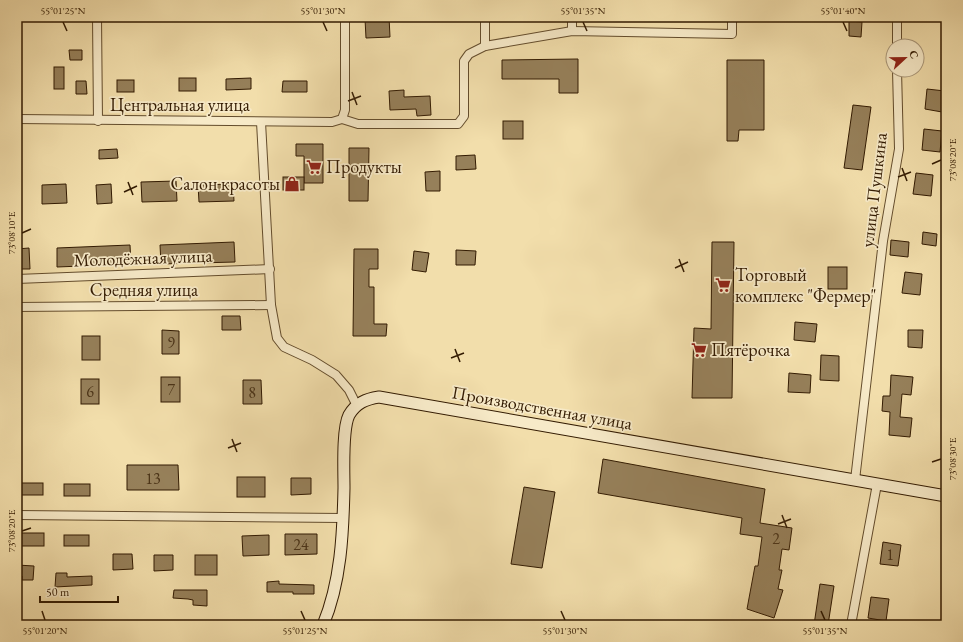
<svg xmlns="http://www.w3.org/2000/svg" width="963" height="642" viewBox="0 0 963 642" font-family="'EB Garamond',serif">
<rect width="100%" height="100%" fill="#f2deab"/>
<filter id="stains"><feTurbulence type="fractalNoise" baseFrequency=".005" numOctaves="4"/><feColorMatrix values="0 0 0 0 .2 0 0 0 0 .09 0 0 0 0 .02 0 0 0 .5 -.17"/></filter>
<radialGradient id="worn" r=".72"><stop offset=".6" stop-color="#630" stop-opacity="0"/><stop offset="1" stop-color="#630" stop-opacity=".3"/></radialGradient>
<g fill="#96805a" stroke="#331b02">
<path d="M389,17l1,20 -24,1 -1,-19z"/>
<path d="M849,21l13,1 -1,15 -12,-1z"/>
<path d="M69,50h13v10h-12z"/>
<path d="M578,59v34h-19v-14h-57v-19z"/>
<path d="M727,60h37v70h-25l-1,11h-11z"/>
<rect x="54" y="67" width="10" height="22"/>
<rect x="179" y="78" width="17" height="13"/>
<path d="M251,78v11l-25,1v-11z"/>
<rect x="117" y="80" width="17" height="12"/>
<path d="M76,81h10l1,13h-11z"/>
<path d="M283,81h24v11h-25z"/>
<path d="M927,89l18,2 -3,21 -17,-3z"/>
<path d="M404,90v7l26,-1 1,19 -14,1 -1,-7 -26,1 -1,-19z"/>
<path d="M853,105l18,2 -9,63 -18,-2z"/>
<rect x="503" y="121" width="20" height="18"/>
<path d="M924,129l18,2 -2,21 -18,-2z"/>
<path d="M296,144h27v39h-19v-27h-8z"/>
<path d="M349,148h20l-1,53h-19z"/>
<path d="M117,149l1,9 -19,1v-9z"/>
<path d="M475,155l1,14 -20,1v-14z"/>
<path d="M440,171v20h-14l-1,-19z"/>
<path d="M916,173l17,2 -2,21 -18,-2z"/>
<rect x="283" y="177" width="21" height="13"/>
<path d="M176,181l1,20 -35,1 -1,-20z"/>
<path d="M66,184l1,19 -25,1v-19z"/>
<path d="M111,184l1,19 -15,1 -1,-19z"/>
<path d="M233,184l1,17 -35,1 -1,-17z"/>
<path d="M923,232l14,2 -1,12 -14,-2z"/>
<path d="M891,240l18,2 -1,15 -18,-2z"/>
<path d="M234,242l1,20 -74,2 -1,-19z"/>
<path d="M712,242h22l-2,156h-40l2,-70 17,1z"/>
<path d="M130,245l1,19 -74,3v-19z"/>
<path d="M29,248l1,21h-13v-20z"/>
<path d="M354,249h24v20h-9v18h5v37h13l-1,12h-33z"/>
<path d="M456,250l20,1 -1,14h-19z"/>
<path d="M414,251l15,2 -3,19 -14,-2z"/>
<rect x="828" y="267" width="19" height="22"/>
<path d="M905,272l17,2 -2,21 -18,-2z"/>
<path d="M222,316h18l1,14h-19z"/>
<path d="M795,322l22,2 -2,18 -21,-2z"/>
<path d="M162,330l17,1v23h-17z"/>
<path d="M908,330h15l-1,18 -14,-1z"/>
<rect x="82" y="336" width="18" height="24"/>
<path d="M821,355l18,1v25l-19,-1z"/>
<path d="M789,373l22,2 -1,18 -22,-1z"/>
<path d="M891,375l22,2 -2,18 -9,-1 -2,23 12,1 -2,19 -21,-2 1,-23 -8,-1 1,-15h7z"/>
<rect x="161" y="377" width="19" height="25"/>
<rect x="81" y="379" width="18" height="25"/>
<path d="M243,380h18l1,24h-19z"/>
<path d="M603,459l162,30 -5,34 32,5 -3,22 -7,-1 -3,21h3l-4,19 5,1 -9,28 -27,-9 8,-43h3l4,-29 -22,-3 2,-16 -144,-25z"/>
<path d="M127,465h51l1,25h-52z"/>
<rect x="237" y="477" width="28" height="20"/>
<path d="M291,478h20v16l-20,1z"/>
<rect x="18" y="483" width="25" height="12"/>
<rect x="64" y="484" width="26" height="12"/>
<path d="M524,487l31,5 -13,76 -31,-4z"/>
<rect x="18" y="533" width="26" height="13"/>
<path d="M285,534h32v20l-32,1z"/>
<rect x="64" y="535" width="25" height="11"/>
<path d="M269,535v20l-26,1 -1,-20z"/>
<path d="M883,542l18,3 -3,21 -18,-2z"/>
<path d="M113,554h19l1,15 -20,1z"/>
<path d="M154,555h19v15l-19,1z"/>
<rect x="195" y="555" width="22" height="20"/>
<path d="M17,565l17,1 -1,14h-11v-4l-5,-1z"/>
<path d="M56,573h11v4l25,-1v9l-37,2z"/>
<path d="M279,581v3l35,1v9h-21v-2h-26v-10z"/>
<path d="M820,584l14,2 -6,39h-14z"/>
<path d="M174,590h33v16l-14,-1v-5l-5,-1 -15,-1z"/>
<path d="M871,597l18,2 -3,22 -18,-3z"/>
</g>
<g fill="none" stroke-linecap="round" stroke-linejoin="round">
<defs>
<g id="street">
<path d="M97,17l1,104"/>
<path d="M485,17v29"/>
<path d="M572,31v-14"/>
<path d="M897,46v-29"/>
<path d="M17,119l315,3 10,-3"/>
<path d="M342,119l16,5h100l6,-8v-55l5,-7 16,-8 87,-15 160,3v-17"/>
<path d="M342,119l3,-9v-93"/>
<path d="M261,122l10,183 6,33 7,9 28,13 24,15 13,15 8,16"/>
<path d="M17,279l253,-10"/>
<path d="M17,307l254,-2"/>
<path d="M855,480l28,-239 16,-92 -2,-79"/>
<path d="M17,515l326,3"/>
<path d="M851,625l26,-141"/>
</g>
<path id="secondary" d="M323,625c18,-43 20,-91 21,-137 0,-17 -2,-59 5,-73 7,-12 17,-16 30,-18l567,99"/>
</defs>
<use href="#street" stroke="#634c2c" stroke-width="10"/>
<use href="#secondary" stroke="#331b02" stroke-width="13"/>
<use href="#street" stroke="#f7eac8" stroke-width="8"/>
<use href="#secondary" stroke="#f7eac8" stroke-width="11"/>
</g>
<path fill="none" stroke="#331b02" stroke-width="1.5" d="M63,22l4,9M323,22l4,9M583,22l4,9M843,22l4,9M352,92l5,13M348,101l13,-5M932,164l9,-4M902,168l5,13M898,177l13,-5M128,182l5,13M124,192l13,-6M22,233l9,-4M679,259l5,13M675,268l13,-6M455,349l5,13M451,358l13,-5M232,439l5,13M228,448l13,-5M932,462l9,-3M782,515l5,13M778,524l13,-5M22,531l9,-3M42,611l3,9M301,611l4,9M561,611l4,9M821,611l4,9"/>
<defs>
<symbol id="supermarket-bare" viewBox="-9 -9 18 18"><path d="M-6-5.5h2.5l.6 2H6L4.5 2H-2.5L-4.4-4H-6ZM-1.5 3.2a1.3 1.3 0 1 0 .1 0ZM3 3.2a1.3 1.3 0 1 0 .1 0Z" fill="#8f2418" stroke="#f7eac8" stroke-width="2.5" paint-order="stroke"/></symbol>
<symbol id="shop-bare" viewBox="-9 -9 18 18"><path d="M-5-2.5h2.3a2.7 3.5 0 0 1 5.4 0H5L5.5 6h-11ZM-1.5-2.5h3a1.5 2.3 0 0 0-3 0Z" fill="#8f2418" stroke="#f7eac8" stroke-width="2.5" paint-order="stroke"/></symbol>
</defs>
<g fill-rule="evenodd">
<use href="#supermarket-bare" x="303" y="156" width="22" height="22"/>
<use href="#shop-bare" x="281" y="173" width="22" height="22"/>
<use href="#supermarket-bare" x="712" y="274" width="22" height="22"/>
<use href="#supermarket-bare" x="688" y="339" width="22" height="22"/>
</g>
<g text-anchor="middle" stroke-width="3.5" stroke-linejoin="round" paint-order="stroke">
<g font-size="16" fill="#4c3418">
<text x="171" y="348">9</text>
<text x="171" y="395">7</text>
<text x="90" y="397">6</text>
<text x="252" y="398">8</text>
<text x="153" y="484">13</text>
<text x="776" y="544">2</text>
<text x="301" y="550">24</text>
<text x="890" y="560">1</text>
</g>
<g font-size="18" fill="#331b02" stroke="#f7eac8">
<text x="180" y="111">Центральная улица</text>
<text transform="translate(874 190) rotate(-83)" y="6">улица Пушкина</text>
<text transform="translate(143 258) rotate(-2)" y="6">Молодёжная улица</text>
<text x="144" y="296">Средняя улица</text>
<text transform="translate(542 408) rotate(10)" y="6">Производственная улица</text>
</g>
<g font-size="18" fill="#331b02" stroke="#f7eac8" text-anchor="start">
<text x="326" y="173">Продукты</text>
<text x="280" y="190" text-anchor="end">Салон красоты</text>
<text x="735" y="281">Торговый<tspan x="735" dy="21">комплекс "Фермер"</tspan></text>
<text x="711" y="356">Пятёрочка</text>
</g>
</g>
<rect width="963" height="642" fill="none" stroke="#f2deab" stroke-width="44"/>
<g transform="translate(905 58) rotate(68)"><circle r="19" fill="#f7eac8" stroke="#a99779"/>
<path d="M0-3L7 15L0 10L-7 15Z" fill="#8f2418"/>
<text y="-6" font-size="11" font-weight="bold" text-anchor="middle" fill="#331b02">С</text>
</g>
<path d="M40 596v6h78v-6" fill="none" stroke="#331b02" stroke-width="2"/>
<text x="46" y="596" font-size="12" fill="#331b02" stroke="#f7eac8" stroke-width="3" paint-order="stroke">50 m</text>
<rect x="22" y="22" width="919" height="598" fill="none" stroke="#331b02" stroke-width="1.5"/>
<g font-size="10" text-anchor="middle" fill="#331b02">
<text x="63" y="14">55°01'25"N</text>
<text x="323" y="14">55°01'30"N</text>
<text x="583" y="14">55°01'35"N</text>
<text x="843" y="14">55°01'40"N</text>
<text transform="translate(952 160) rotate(-90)" y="4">73°08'20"E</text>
<text transform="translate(11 233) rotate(-90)" y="4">73°08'10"E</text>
<text transform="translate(952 459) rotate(-90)" y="4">73°08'30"E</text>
<text transform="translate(11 531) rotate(-90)" y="4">73°08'20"E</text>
<text x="45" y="634">55°01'20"N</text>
<text x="305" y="634">55°01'25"N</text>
<text x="565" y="634">55°01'30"N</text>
<text x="825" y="634">55°01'35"N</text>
</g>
<rect width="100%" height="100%" filter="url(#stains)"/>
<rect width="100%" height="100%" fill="url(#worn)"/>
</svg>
